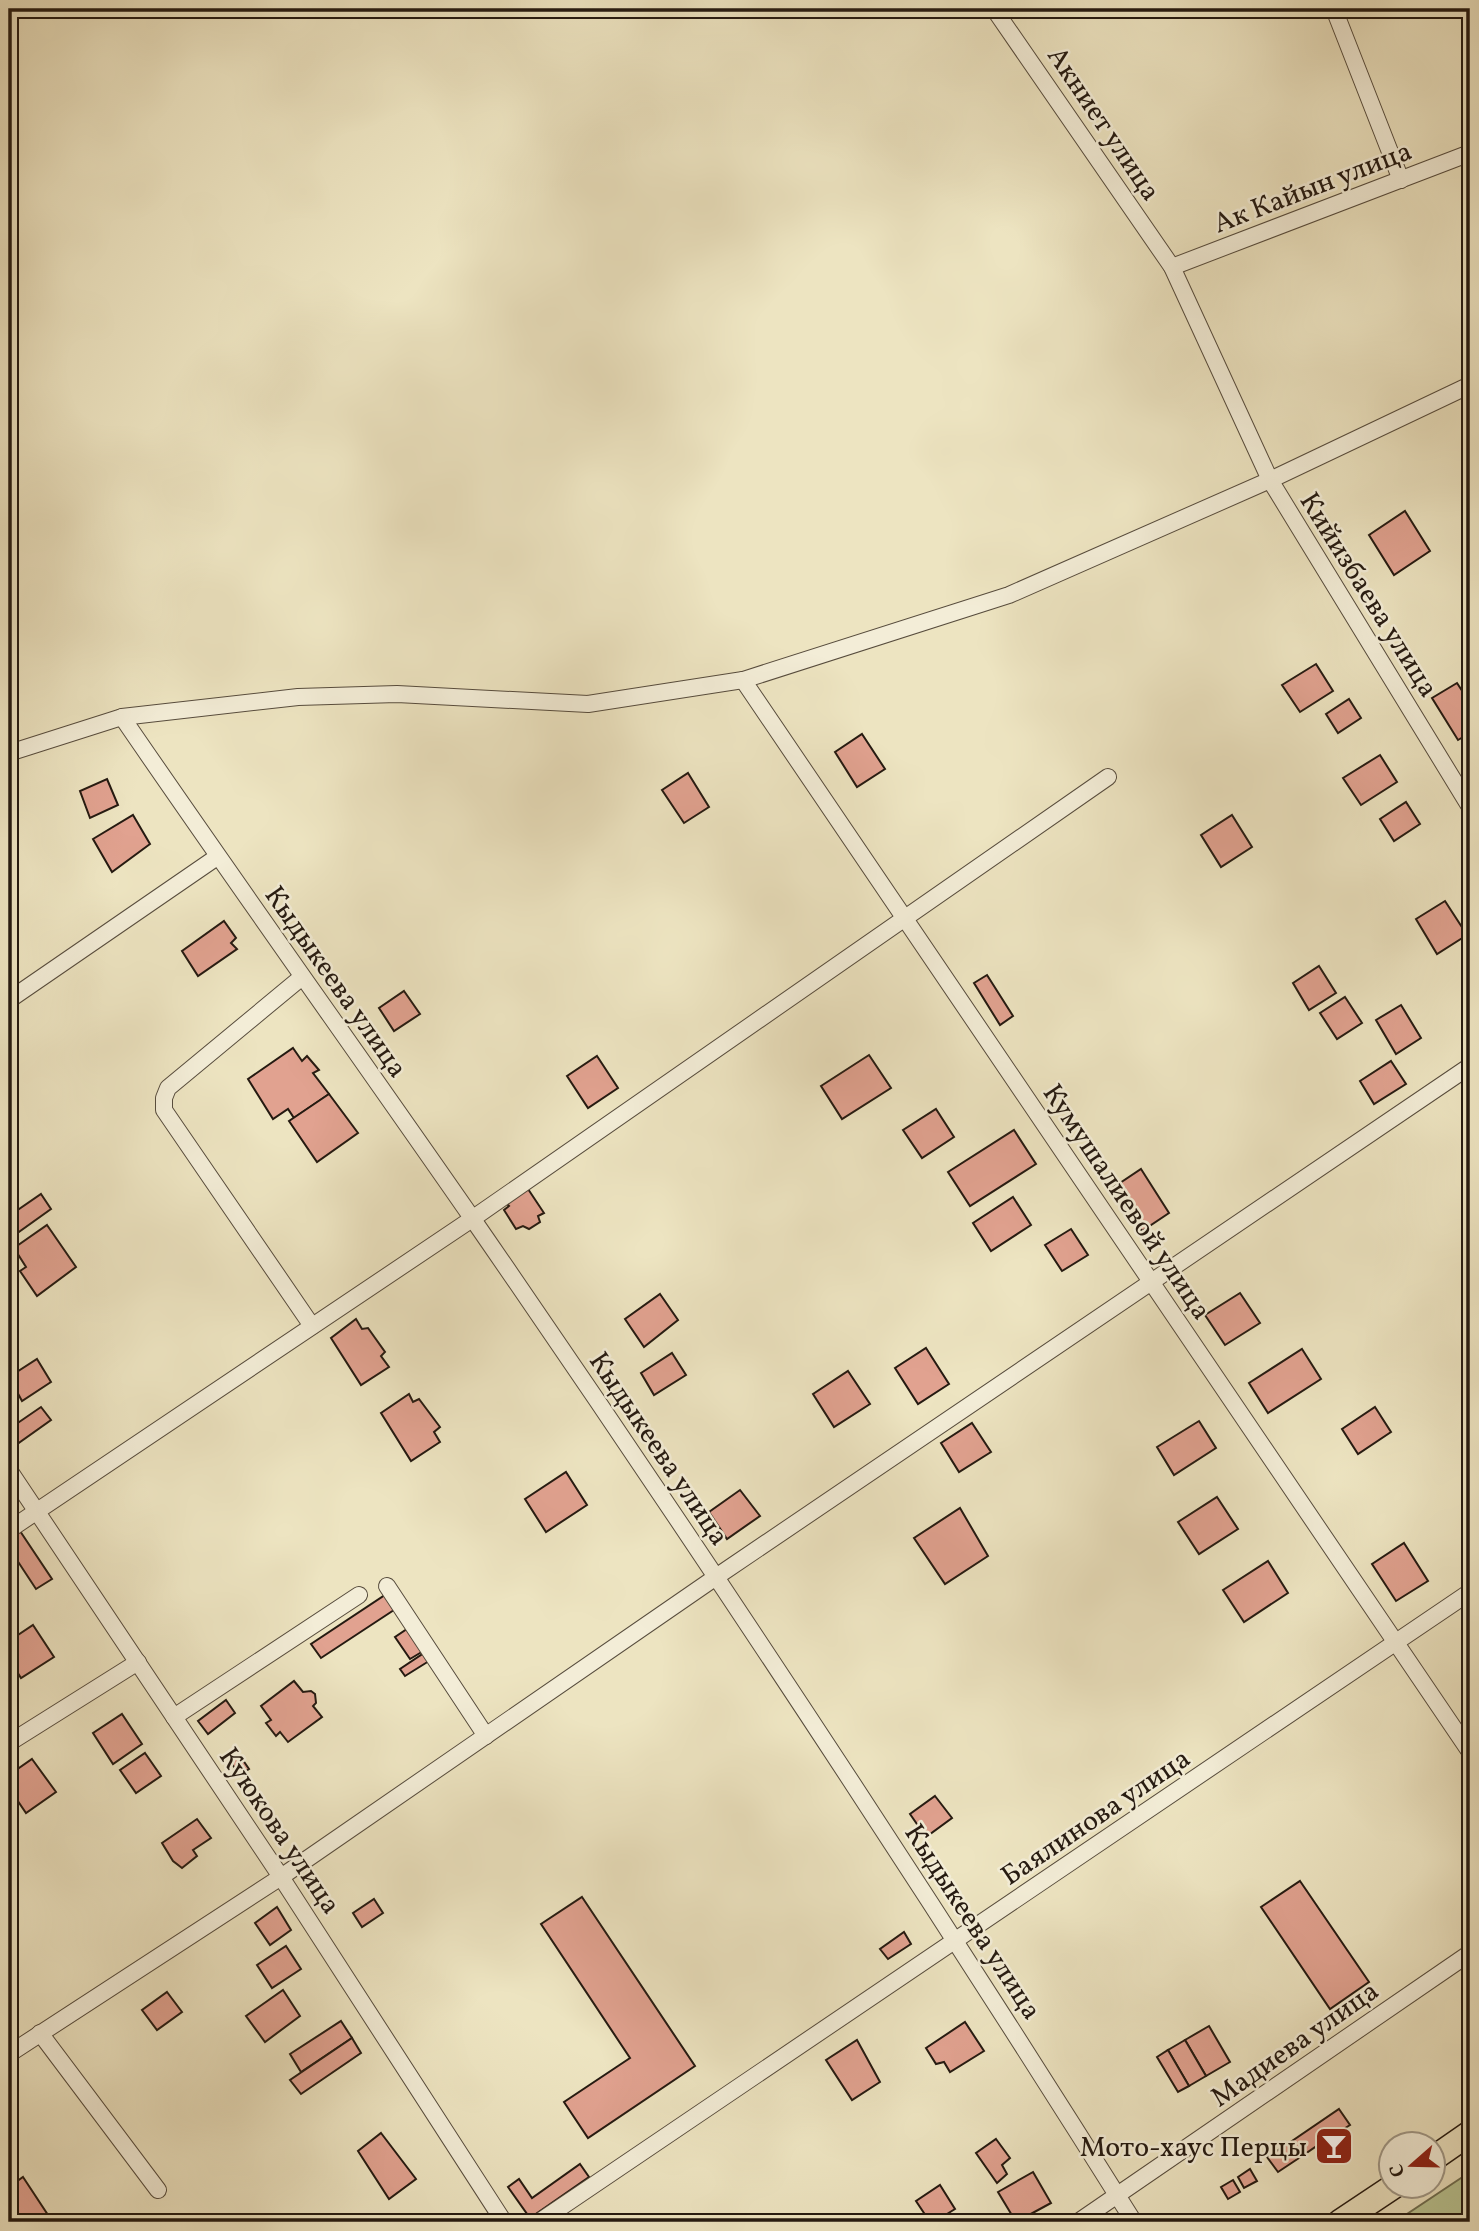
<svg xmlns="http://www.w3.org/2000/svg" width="1479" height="2231" viewBox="0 0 1479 2231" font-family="Vollkorn,serif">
<rect width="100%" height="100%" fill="#ede4c1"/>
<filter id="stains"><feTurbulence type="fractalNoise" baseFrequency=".00286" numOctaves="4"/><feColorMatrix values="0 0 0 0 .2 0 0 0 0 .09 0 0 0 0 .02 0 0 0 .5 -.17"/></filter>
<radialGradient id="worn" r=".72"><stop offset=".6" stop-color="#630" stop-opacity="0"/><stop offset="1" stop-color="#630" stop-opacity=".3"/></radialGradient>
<path fill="#b9c492" stroke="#6f6f52" stroke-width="2" d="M1470,2172v50h-75z"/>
<g fill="#e1a290" stroke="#251a11" stroke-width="2">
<path d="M1405,511l25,40 -36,24 -25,-40z"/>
<path d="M1316,664l17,27 -33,21 -18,-27z"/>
<path d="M1457,683l13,20v30l-12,7 -26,-42z"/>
<path d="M1349,699l12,19 -23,15 -12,-19z"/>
<path d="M862,734l23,35 -28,18 -22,-35z"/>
<path d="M1380,755l17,27 -36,23 -18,-27z"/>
<path d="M688,773l21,34 -25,16 -22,-33z"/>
<path d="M107,779l11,26 -28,13 -10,-27z"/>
<path d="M1406,802l14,22 -26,17 -14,-22z"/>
<path d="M133,815l17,29 -38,28 -19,-33z"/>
<path d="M1232,815l20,32 -31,20 -20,-32z"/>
<path d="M1445,901l22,34 -30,19 -21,-35z"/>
<path d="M224,921l12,17 -5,5 6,6 -39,27 -16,-25z"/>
<path d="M1319,966l17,27 -27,17 -16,-27z"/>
<path d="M987,975l26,41 -13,9 -26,-42z"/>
<path d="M404,991l16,23 -26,17 -15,-23z"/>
<path d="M1345,997l17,26 -25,16 -17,-26z"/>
<path d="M1401,1005l20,33 -25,16 -20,-34z"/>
<path d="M293,1048l9,13 5,-5 12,14 -6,3 16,21 -35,24 -6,-9 -15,10 -25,-40z"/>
<path d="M869,1055l22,33 -49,31 -21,-33z"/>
<path d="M597,1056l21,32 -30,20 -21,-32z"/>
<path d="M1391,1061l15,23 -32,20 -14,-23z"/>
<path d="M329,1094l29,39 -41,29 -28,-41z"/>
<path d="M936,1109l18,28 -32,21 -19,-28z"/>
<path d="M1014,1130l22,34 -66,42 -22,-34z"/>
<path d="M1141,1169l28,44 -27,18 -28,-44z"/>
<path d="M528,1189l16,24 -6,3 2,6 -11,7 -6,-3 -7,3 -12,-19 5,-4 -3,-3z"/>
<path d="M41,1194l10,15 -42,30v-23z"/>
<path d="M1013,1197l18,28 -40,26 -18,-28z"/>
<path d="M47,1225l29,42 -39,29 -17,-25 6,-4 -12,-19z"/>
<path d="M1071,1229l17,26 -26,16 -17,-26z"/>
<path d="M1240,1293l20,30 -35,22 -20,-30z"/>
<path d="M660,1294l18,26 -34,27 -19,-28z"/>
<path d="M356,1319l6,10 6,-1 17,24 -4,4 8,11 -28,18 -30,-47z"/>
<path d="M926,1348l23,36 -31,20 -23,-36z"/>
<path d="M1302,1349l19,30 -53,34 -19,-30z"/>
<path d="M672,1353l14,22 -32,20 -13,-22z"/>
<path d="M37,1359l14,23 -29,19 -13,-24z"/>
<path d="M848,1371l22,33 -36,23 -21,-33z"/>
<path d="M409,1394l4,8 6,-3 21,28 -6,5 6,10 -29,19 -30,-48z"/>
<path d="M41,1407l10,13 -38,27 -4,-6v-12z"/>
<path d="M1375,1407l16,25 -33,22 -16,-25z"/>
<path d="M1199,1421l17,27 -42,27 -17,-28z"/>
<path d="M972,1423l19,29 -32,20 -18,-29z"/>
<path d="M566,1472l21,33 -41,27 -21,-33z"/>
<path d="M740,1490l20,26 -33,23 -18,-27z"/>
<path d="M1217,1497l21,32 -39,25 -21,-32z"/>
<path d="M960,1508l28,48 -43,28 -31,-46z"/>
<path d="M20,1531l32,48 -16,10 -27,-41v-9z"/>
<path d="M1404,1543l24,38 -32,20 -24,-37z"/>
<path d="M1268,1561l20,32 -44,29 -21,-32z"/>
<path d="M388,1593l9,15 -76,50 -10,-14z"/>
<path d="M33,1625l21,32 -33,21 -12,-19v-18z"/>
<path d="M410,1627l15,23 -15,9 -15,-22z"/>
<path d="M424,1653l5,8 -24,15 -5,-7z"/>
<path d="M294,1681l9,11 8,-1 4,3 1,9 -3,3 9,11 -34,25 -8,-10 -4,4 -10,-13 5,-3 -10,-14z"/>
<path d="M226,1700l9,13 -27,21 -10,-13z"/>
<path d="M122,1714l20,30 -29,20 -20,-31z"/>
<path d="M145,1753l16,23 -25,17 -16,-23z"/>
<path d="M238,1753l11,16 -9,6 -11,-15z"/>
<path d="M32,1759l24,33 -30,21 -17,-25v-13z"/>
<path d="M935,1796l17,22 -26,19 -16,-23z"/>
<path d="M197,1819l14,19 -18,12 4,6 -15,12 -9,-7 -11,-18z"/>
<path d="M1300,1881l69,101 -39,27 -69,-102z"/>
<path d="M582,1897l113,169 -107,72 -24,-36 66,-44 -89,-134z"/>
<path d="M374,1899l9,14 -21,14 -9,-14z"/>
<path d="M277,1907l14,23 -21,15 -15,-22z"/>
<path d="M904,1932l7,12 -23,15 -8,-10z"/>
<path d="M286,1946l15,23 -29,19 -15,-23z"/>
<path d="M283,1990l17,26 -35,26 -19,-26z"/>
<path d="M167,1992l15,20 -25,18 -15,-20z"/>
<path d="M341,2021l11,17 -51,34 -11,-18z"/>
<path d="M965,2022l19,29 -34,21 -6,-10 -8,2 -10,-16z"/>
<path d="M1209,2026l21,36 -24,14 -21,-36z"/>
<path d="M352,2038l9,15 -60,41 -11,-14z"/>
<path d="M857,2040l23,42 -28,18 -26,-40z"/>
<path d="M1185,2040l21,36 -17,10 -21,-36z"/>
<path d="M1168,2050l21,36 -11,6 -21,-35z"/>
<path d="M1339,2109l11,16 -16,10 5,8 -10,6 -5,-8 -22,15 -10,-15z"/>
<path d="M381,2133l35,46 -27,20 -31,-48z"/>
<path d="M996,2139l14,19 -8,7 5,9 -10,9 -21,-30z"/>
<path d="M1292,2141l10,15 -24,16 -11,-15z"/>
<path d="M580,2164l9,13 -59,41 -22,-31 11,-8 13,19z"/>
<path d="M1250,2169l7,12 -13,7 -6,-11z"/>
<path d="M1033,2172l18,31 -35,19 -18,-30z"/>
<path d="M23,2177l25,38 -11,7h-28v-35z"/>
<path d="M1233,2180l7,12 -12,7 -7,-12z"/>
<path d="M940,2185l15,24 -21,13h-4l-14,-21z"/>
</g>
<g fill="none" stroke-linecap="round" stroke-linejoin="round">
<defs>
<g id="minor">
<path d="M994,9l178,258 98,213 200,327"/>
<path d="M1334,9l67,171"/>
<path d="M1172,267l298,-114"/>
<path d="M743,680l727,1072"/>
<path d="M122,717c115,168 234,334 350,501 228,330 449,665 662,1004"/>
<path d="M9,753l113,-36 176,-20 99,-3 191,10 155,-24 266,-85 261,-115 200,-95"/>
<path d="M302,977l-134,111 -4,10v12l148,216"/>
<path d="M9,1000l208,-143"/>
<path d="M9,1470l272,407 223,345"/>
<path d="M9,1530l463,-311 636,-442"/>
<path d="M387,1586l99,150"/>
<path d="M174,1717l185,-122"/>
<path d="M9,1743l129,-81"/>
<path d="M40,2033l118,157"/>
<path d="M9,2054l272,-177 435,-300 754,-511"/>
<path d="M539,2222l931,-630"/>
<path d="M1078,2222l392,-269"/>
</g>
<g id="primary">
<path d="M1434,2158l36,-25"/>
<path d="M1340,2222l54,-36"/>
</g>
</defs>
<use href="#minor" stroke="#574c3d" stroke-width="18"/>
<use href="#primary" stroke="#251a11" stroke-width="27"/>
<use href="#minor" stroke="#f3edd7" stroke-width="16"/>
<use href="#primary" stroke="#ede4c1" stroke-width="24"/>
</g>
<defs>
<symbol id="bar-square" viewBox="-11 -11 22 22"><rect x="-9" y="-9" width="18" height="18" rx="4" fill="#8f2418" stroke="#f3edd7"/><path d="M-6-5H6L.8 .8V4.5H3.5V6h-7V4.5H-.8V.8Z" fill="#fff"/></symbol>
</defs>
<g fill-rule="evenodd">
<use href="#bar-square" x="1312" y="2124" width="44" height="44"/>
</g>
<g text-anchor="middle" stroke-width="5" stroke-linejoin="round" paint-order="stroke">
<g font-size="28" fill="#251a11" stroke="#f3edd7">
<text transform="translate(1105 123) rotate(56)" y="10">Акниет улица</text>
<text transform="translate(1312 186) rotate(-21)" y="10">Ак Кайын улица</text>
<text transform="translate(1370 594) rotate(58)" y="10">Кийизбаева улица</text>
<text transform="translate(337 981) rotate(55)" y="10">Кыдыкеева улица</text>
<text transform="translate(1128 1201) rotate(56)" y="10">Кумушалиевой улица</text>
<text transform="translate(660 1448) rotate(56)" y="10">Кыдыкеева улица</text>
<text transform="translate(1095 1816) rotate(-34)" y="10">Баялинова улица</text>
<text transform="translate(281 1830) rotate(56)" y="10">Куюкова улица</text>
<text transform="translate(974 1921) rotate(57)" y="10">Кыдыкеева улица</text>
<text transform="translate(1294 2043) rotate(-35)" y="10">Мадиева улица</text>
</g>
<g font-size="28" fill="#251a11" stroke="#f3edd7" text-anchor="end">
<text x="1307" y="2156">Мото-хаус Перцы</text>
</g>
</g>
<rect width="1479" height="2231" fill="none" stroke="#ede4c1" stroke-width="35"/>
<rect x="10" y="10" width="1458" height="2210" fill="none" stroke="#251a11" stroke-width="3.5"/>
<rect x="18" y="18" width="1444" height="2196" fill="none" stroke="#251a11" stroke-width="2"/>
<g transform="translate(1412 2165) rotate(250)"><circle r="33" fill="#f3edd7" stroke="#a19988" stroke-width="2"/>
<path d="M0-5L12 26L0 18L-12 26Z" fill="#8f2418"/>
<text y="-10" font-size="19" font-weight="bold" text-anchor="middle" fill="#251a11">С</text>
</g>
<rect width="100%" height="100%" filter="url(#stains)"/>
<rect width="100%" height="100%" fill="url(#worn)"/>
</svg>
